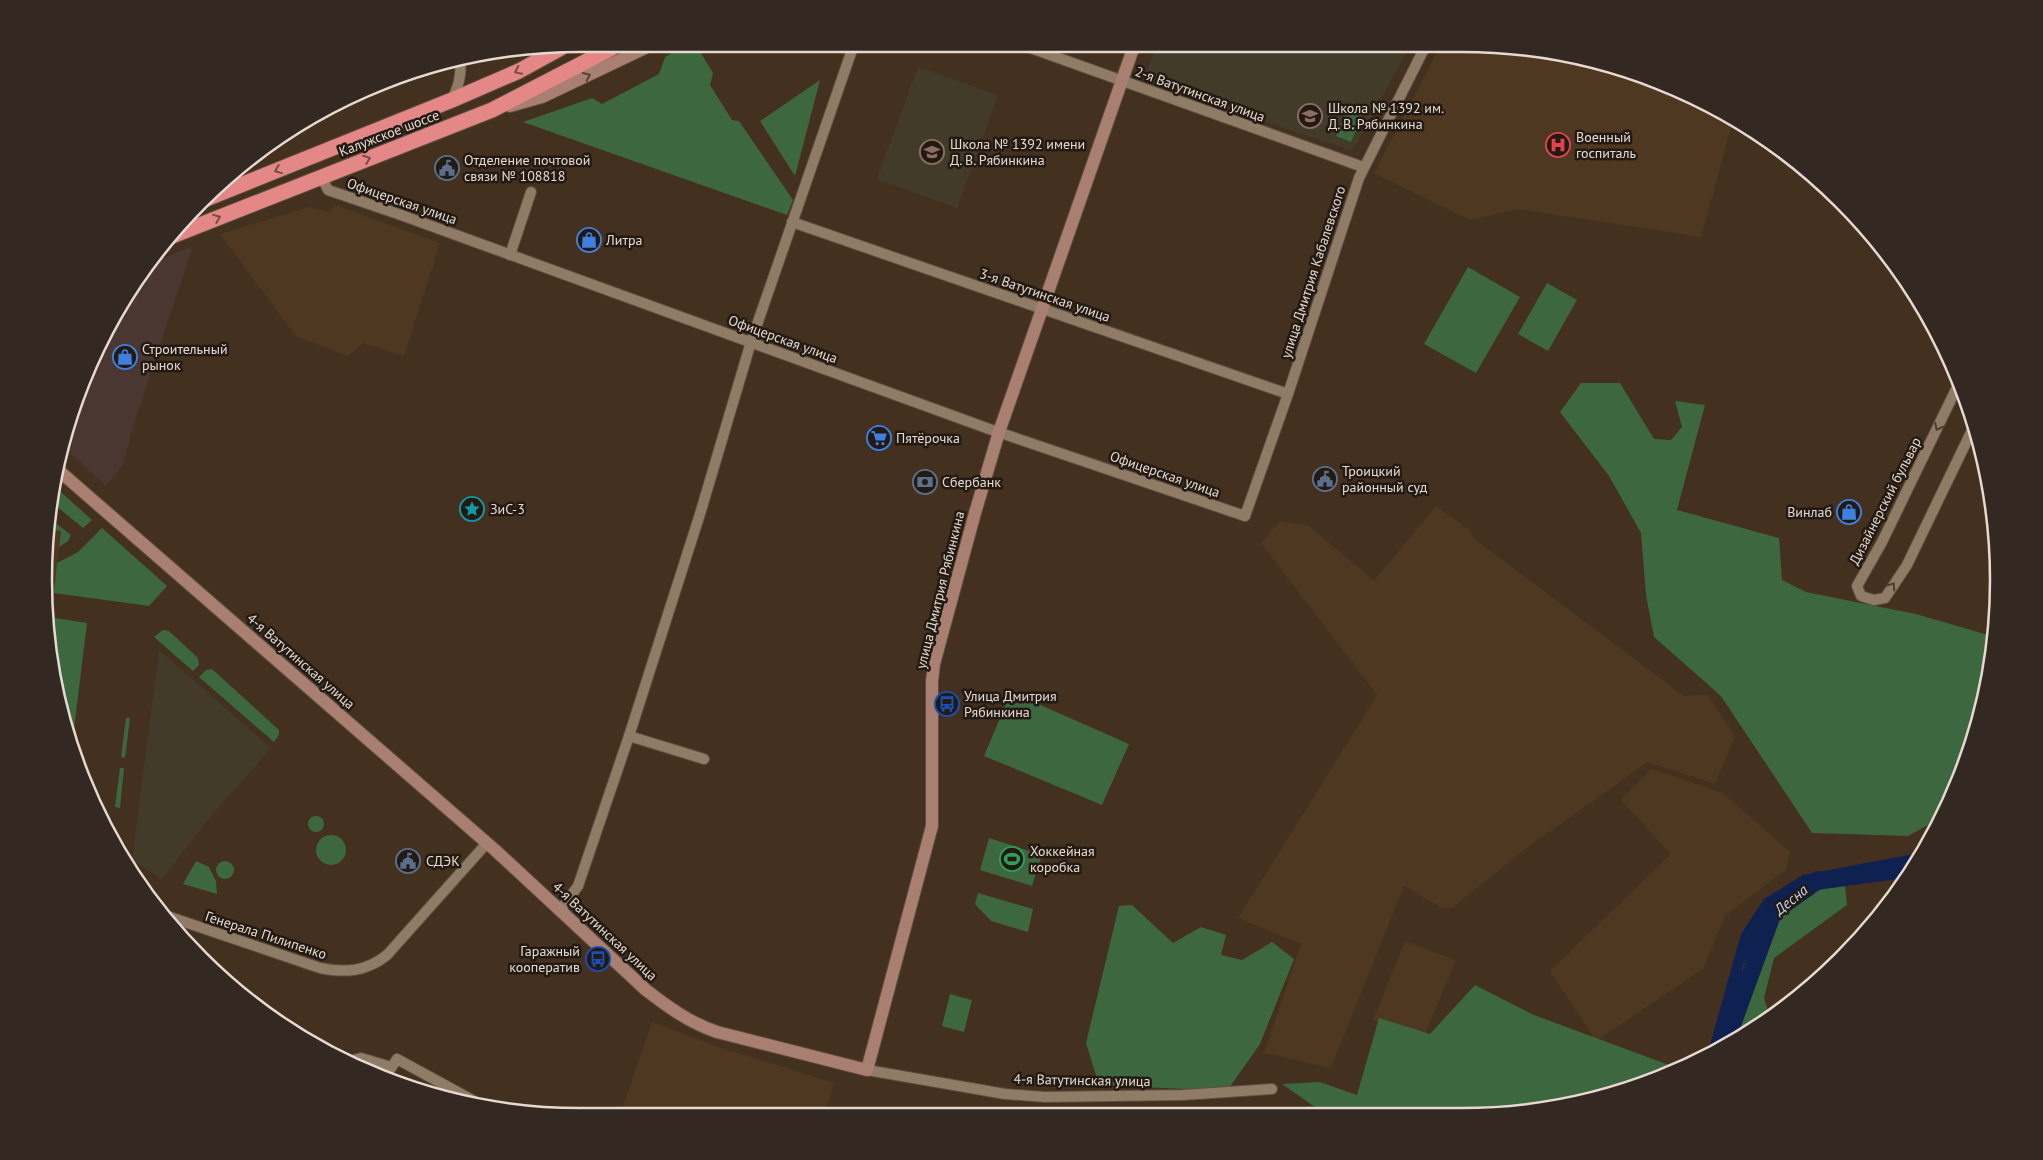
<svg xmlns="http://www.w3.org/2000/svg" width="2043" height="1160" viewBox="0 0 2043 1160" font-family="'PT Sans',sans-serif">
<rect width="100%" height="100%" fill="#43301f"/>
<path fill="#4b3731" d="M193,246l-61,184 -9,35 -17,21 -45,-41 1,-4 37,-98 35,-61 15,-18z"/>
<g fill="#4f3821">
<path d="M1441,45h57l137,27 99,45 -33,120 -183,-28 -48,11 -96,-47z"/>
<path d="M335,205l105,38 -36,113 -41,-13 -15,13 -52,-20 -76,-102 89,-27 20,5z"/>
<path d="M1436,506l34,24 3,8 211,158 24,-1 27,41 -20,48 -67,-22 -120,85 -76,61h-10l-38,-22 -73,182 -67,-15 37,-109 -63,-26 139,-223 -116,-152 19,-22 29,5 65,55z"/>
<path d="M48,529l13,2 -7,62 -8,-1z"/>
<path d="M1652,769l71,24 67,59 -4,18 -61,46 -22,53 -107,72 -46,-70 121,-117 -50,-54z"/>
<path d="M1405,941l51,19 -33,79 -50,-19z"/>
<path d="M652,1022l67,25 115,36 -9,31 -205,1z"/>
</g>
<g fill="#433b2a">
<path d="M1411,45l-59,106 -208,-71 12,-34z"/>
<path d="M918,67l80,28 -41,113 -80,-29z"/>
<path d="M159,650l112,98 -63,72 -46,59 -30,-19z"/>
</g>
<g fill="#3d673f">
<path d="M681,48h29l-9,5 12,20 -3,12 22,35 7,1 54,79 -6,15 -264,-93 69,-24 10,6 57,-30 6,-17z"/>
<path d="M820,80l-25,96 -35,-55z"/>
<path d="M1349,105l15,6 -13,31 -15,-6z"/>
<path d="M1468,267l52,30 -44,76 -52,-29z"/>
<path d="M1547,283l30,17 -29,51 -30,-17z"/>
<path d="M1581,383h39l34,56 17,1 11,-13 -7,-26 30,4 -28,105 102,28 3,42 24,12 110,22 79,23v13l-24,103 -30,65 -33,18 -96,-3 -91,-137 -67,-59 -8,-42 -5,-62 -32,-57 -49,-64z"/>
<path d="M53,485l39,35 -9,8 -33,-27z"/>
<path d="M48,517l23,18 -3,6 -9,6 2,-16 -13,-2z"/>
<path d="M102,528l65,58 -18,20 -95,-13 3,-30 21,-11z"/>
<path d="M54,618l33,5 -15,122 -18,-60 -4,-31z"/>
<path d="M163,630l6,1 29,27 1,7 -6,6 -39,-34z"/>
<path d="M212,669l67,61v5l-5,7 -75,-65 7,-7z"/>
<path d="M1011,692l118,52 -27,61 -118,-49z"/>
<path d="M126,718h4l-5,40 -4,-1z"/>
<path d="M120,768h4l-4,40 -5,-1z"/>
<circle cx="316" cy="824" r="8"/>
<circle cx="331" cy="850" r="15"/>
<path d="M989,838l53,17 -10,31 -52,-16z"/>
<path d="M196,861l13,6 7,14 1,13 -34,-10z"/>
<circle cx="225" cy="870" r="9"/>
<path d="M1845,886l2,19 -73,53 -10,40 6,19 3,-1 -12,10 -28,14 9,-71 12,-28 40,-48z"/>
<path d="M978,893l55,16 -5,23 -37,-11 -16,-17z"/>
<path d="M1132,905l41,38 28,-16 25,8 -5,20 21,5 30,-18 22,17 -34,85 -33,47 -128,-6 -13,-42 33,-137z"/>
<path d="M1475,985l59,30 143,53 -41,20 -103,24h-211l-40,-28 38,-2 37,13 22,-77 51,16z"/>
<path d="M950,994l22,6 -8,32 -22,-6z"/>
</g>
<path fill="#0f2150" d="M1924,852l-19,26 -111,15 -40,48 -12,28 -10,71 -24,12 33,-118 23,-35 39,-24z"/>
<g fill="none" stroke-linecap="round" stroke-linejoin="round">
<path stroke="#0f2150" stroke-width="18" d="M1725,1044l48,-132 45,-32"/>
<defs>
<g id="street">
<path d="M1028,47l335,120"/>
<path d="M452,100c6,-13 10,-25 8,-40"/>
<path d="M321,176l7,14 73,25 591,215 253,86 43,-122 71,-216 67,-133"/>
<path d="M792,222l496,172"/>
<path d="M510,255l21,-63"/>
<path d="M1959,383l-77,159 -25,44 4,10 13,4 11,-2 22,-33 68,-141"/>
<path d="M629,736l75,23"/>
<path d="M561,909l17,-23 51,-150 71,-222 51,-172 102,-295"/>
<path d="M164,915l156,53c25,5 46,4 67,-13l100,-112"/>
<path d="M349,1061l12,-3 30,9"/>
<path d="M867,1070l138,24 40,3 138,-2 89,-6"/>
<path d="M385,1077l12,-18 77,42"/>
</g>
<g id="secondary">
<path d="M510,106l32,-9 103,-49"/>
<path d="M57,469l438,381 151,140c22,17 44,33 71,42l150,38 65,-244v-145l2,-17 41,-151 24,-81 135,-386"/>
</g>
<g id="highway">
<path d="M201,201l251,-101 67,-29 42,-23"/>
<path d="M172,236l320,-126 120,-62"/>
</g>
</defs>
<use href="#street" stroke="#5e4e3f" stroke-width="12"/>
<use href="#secondary" stroke="#5e4e3f" stroke-width="14"/>
<use href="#highway" stroke="#5e4e3f" stroke-width="17"/>
<use href="#street" stroke="#907b67" stroke-width="10"/>
<use href="#secondary" stroke="#a97f71" stroke-width="12"/>
<use href="#highway" stroke="#e38787" stroke-width="15"/>
</g>
<defs><path id="oneway-chevron" d="M-2-3.5L2.5 0L-2 3.5" fill="none" stroke-width="1.6" stroke-linecap="round" stroke-linejoin="round" transform="scale(1.25)"/></defs>
<g stroke="#794b47">
<use href="#oneway-chevron" transform="translate(518 71) rotate(154)"/>
<use href="#oneway-chevron" transform="translate(367 159) rotate(-21)"/>
<use href="#oneway-chevron" transform="translate(278 170) rotate(158)"/>
<use href="#oneway-chevron" transform="translate(217 218) rotate(-22)"/>
</g>
<use stroke="#594239" href="#oneway-chevron" transform="translate(587 76) rotate(-25)"/>
<g stroke="#493c30">
<use href="#oneway-chevron" transform="translate(1938 427) rotate(116)"/>
<use href="#oneway-chevron" transform="translate(1892 586) rotate(-56)"/>
</g>
<defs>
<symbol id="school-ring" viewBox="-11 -11 22 22"><circle r="9.5" fill="#231a13" stroke="#8d6e63" stroke-width="1.5"/><path d="M0-5L7-2L0 1L-7-2ZM-4 1L0 2.5L4 1V4Q0 6-4 4Z" fill="#8d6e63"/></symbol>
<symbol id="hospital-ring" viewBox="-11 -11 22 22"><circle r="9.5" fill="#231a13" stroke="#e0444e" stroke-width="1.5"/><path d="M-5-5h3v3.5h4V-5h3V5h-3V1.5h-4V5h-3Z" fill="#e0444e"/></symbol>
<symbol id="civic-ring" viewBox="-11 -11 22 22"><circle r="9.5" fill="#231a13" stroke="#5c6f8a" stroke-width="1.5"/><path d="M-.6-6.5H3V-4.5H.6V-3L4-1V1h2V6H-6V1h2V-1L-.6-3ZM-1.2 2.5V6h2.4V2.5Z" fill="#5c6f8a"/></symbol>
<symbol id="shop-ring" viewBox="-11 -11 22 22"><circle r="9.5" fill="#231a13" stroke="#3f7fe0" stroke-width="1.5"/><path d="M-5-2.5h2.3a2.7 3.5 0 0 1 5.4 0H5L5.5 6h-11ZM-1.5-2.5h3a1.5 2.3 0 0 0-3 0Z" fill="#3f7fe0"/></symbol>
<symbol id="supermarket-ring" viewBox="-11 -11 22 22"><circle r="9.5" fill="#231a13" stroke="#3f7fe0" stroke-width="1.5"/><path d="M-6-5.5h2.5l.6 2H6L4.5 2H-2.5L-4.4-4H-6ZM-1.5 3.2a1.3 1.3 0 1 0 .1 0ZM3 3.2a1.3 1.3 0 1 0 .1 0Z" fill="#3f7fe0"/></symbol>
<symbol id="bank-ring" viewBox="-11 -11 22 22"><circle r="9.5" fill="#231a13" stroke="#5c6f8a" stroke-width="1.5"/><path d="M-6-4H6V4H-6ZM0-2.3a2.3 2.3 0 1 0 0 4.6a2.3 2.3 0 1 0 0-4.6Z" fill="#5c6f8a"/></symbol>
<symbol id="sight-ring" viewBox="-11 -11 22 22"><circle r="9.5" fill="#231a13" stroke="#0f9aa8" stroke-width="1.5"/><path d="M0-6L1.8-2.2L6-1.7L2.9 1.2L3.7 5.4L0 3.3L-3.7 5.4L-2.9 1.2L-6-1.7L-1.8-2.2Z" fill="#0f9aa8"/></symbol>
<symbol id="bus-ring" viewBox="-11 -11 22 22"><circle r="9.5" fill="#231a13" stroke="#1a4fb4" stroke-width="1.5"/><path d="M-5-6H5V4H4V6H2V4H-2V6H-4V4H-5ZM-3.5-4V0h7V-4ZM-3.5 1.2v1.5H-2V1.2ZM2 1.2v1.5H3.5V1.2Z" fill="#1a4fb4"/></symbol>
<symbol id="stadium-ring" viewBox="-11 -11 22 22"><circle r="9.5" fill="#231a13" stroke="#2e9e5b" stroke-width="1.5"/><path d="M0-5a6.5 5 0 1 0 0 10a6.5 5 0 1 0 0-10ZM-3.5-1.8h7v3.6h-7Z" fill="#2e9e5b"/></symbol>
</defs>
<g fill-rule="evenodd">
<use href="#school-ring" x="1296" y="102" width="28" height="28"/>
<use href="#hospital-ring" x="1544" y="131" width="28" height="28"/>
<use href="#school-ring" x="918" y="138" width="28" height="28"/>
<use href="#civic-ring" x="433" y="154" width="28" height="28"/>
<use href="#shop-ring" x="575" y="226" width="28" height="28"/>
<use href="#shop-ring" x="111" y="343" width="28" height="28"/>
<use href="#supermarket-ring" x="865" y="424" width="28" height="28"/>
<use href="#civic-ring" x="1311" y="465" width="28" height="28"/>
<use href="#bank-ring" x="911" y="468" width="28" height="28"/>
<use href="#sight-ring" x="458" y="495" width="28" height="28"/>
<use href="#shop-ring" x="1835" y="498" width="28" height="28"/>
<use href="#bus-ring" x="933" y="690" width="28" height="28"/>
<use href="#stadium-ring" x="998" y="845" width="28" height="28"/>
<use href="#civic-ring" x="394" y="847" width="28" height="28"/>
<use href="#bus-ring" x="584" y="945" width="28" height="28"/>
</g>
<g text-anchor="middle" stroke-width="5" stroke-linejoin="round" paint-order="stroke">
<g font-size="14" fill="#e6dad0" stroke="#231a13">
<text transform="translate(1200 94) rotate(20)" y="5">2-я Ватутинская улица</text>
<text transform="translate(389 133) rotate(-21)" y="5">Калужское шоссе</text>
<text transform="translate(402 201) rotate(19)" y="5">Офицерская улица</text>
<text transform="translate(1313 272) rotate(-72)" y="5">улица Дмитрия Кабалевского</text>
<text transform="translate(1045 295) rotate(19)" y="5">3-я Ватутинская улица</text>
<text transform="translate(783 339) rotate(20)" y="5">Офицерская улица</text>
<text transform="translate(1165 474) rotate(19)" y="5">Офицерская улица</text>
<text transform="translate(1885 501) rotate(-63)" y="5">Дизайнерский бульвар</text>
<text transform="translate(940 590) rotate(-76)" y="5">улица Дмитрия Рябинкина</text>
<text transform="translate(301 661) rotate(41)" y="5">4-я Ватутинская улица</text>
<text transform="translate(605 931) rotate(43)" y="5">4-я Ватутинская улица</text>
<text transform="translate(266 935) rotate(18)" y="5">Генерала Пилипенко</text>
<text transform="translate(1082 1080) rotate(1)" y="5">4-я Ватутинская улица</text>
</g>
<g font-size="14" fill="#e6dad0" stroke="#231a13" text-anchor="start">
<text x="1328" y="113">Школа № 1392 им.<tspan x="1328" dy="16">Д. В. Рябинкина</tspan></text>
<text x="1576" y="142">Военный<tspan x="1576" dy="16">госпиталь</tspan></text>
<text x="950" y="149">Школа № 1392 имени<tspan x="950" dy="16">Д. В. Рябинкина</tspan></text>
<text x="464" y="165">Отделение почтовой<tspan x="464" dy="16">связи № 108818</tspan></text>
<text x="606" y="245">Литра</text>
<text x="142" y="354">Строительный<tspan x="142" dy="16">рынок</tspan></text>
<text x="896" y="443">Пятёрочка</text>
<text x="1342" y="476">Троицкий<tspan x="1342" dy="16">районный суд</tspan></text>
<text x="942" y="487">Сбербанк</text>
<text x="490" y="514">ЗиС-3</text>
<text x="1832" y="517" text-anchor="end">Винлаб</text>
<text x="964" y="701">Улица Дмитрия<tspan x="964" dy="16">Рябинкина</tspan></text>
<text x="1030" y="856">Хоккейная<tspan x="1030" dy="16">коробка</tspan></text>
<text x="426" y="866">СДЭК</text>
<text x="580" y="956" text-anchor="end">Гаражный<tspan x="580" dy="16">кооператив</tspan></text>
</g>
<g font-size="15" font-style="italic" fill="#c3d3f3" stroke="#231a13">
<text transform="translate(1791 900) rotate(-39)" y="5">Десна</text>
</g>
</g>
<path d="M0 0H2043V1160H0ZM580 52H1462A528 528 0 0 1 1990 580V580A528 528 0 0 1 1462 1108H580A528 528 0 0 1 52 580V580A528 528 0 0 1 580 52Z" fill="#332922" fill-rule="evenodd"/>
<path fill="none" stroke="#e6dad0" stroke-width="2.5" d="M580 52H1462A528 528 0 0 1 1990 580V580A528 528 0 0 1 1462 1108H580A528 528 0 0 1 52 580V580A528 528 0 0 1 580 52Z"/>
</svg>
